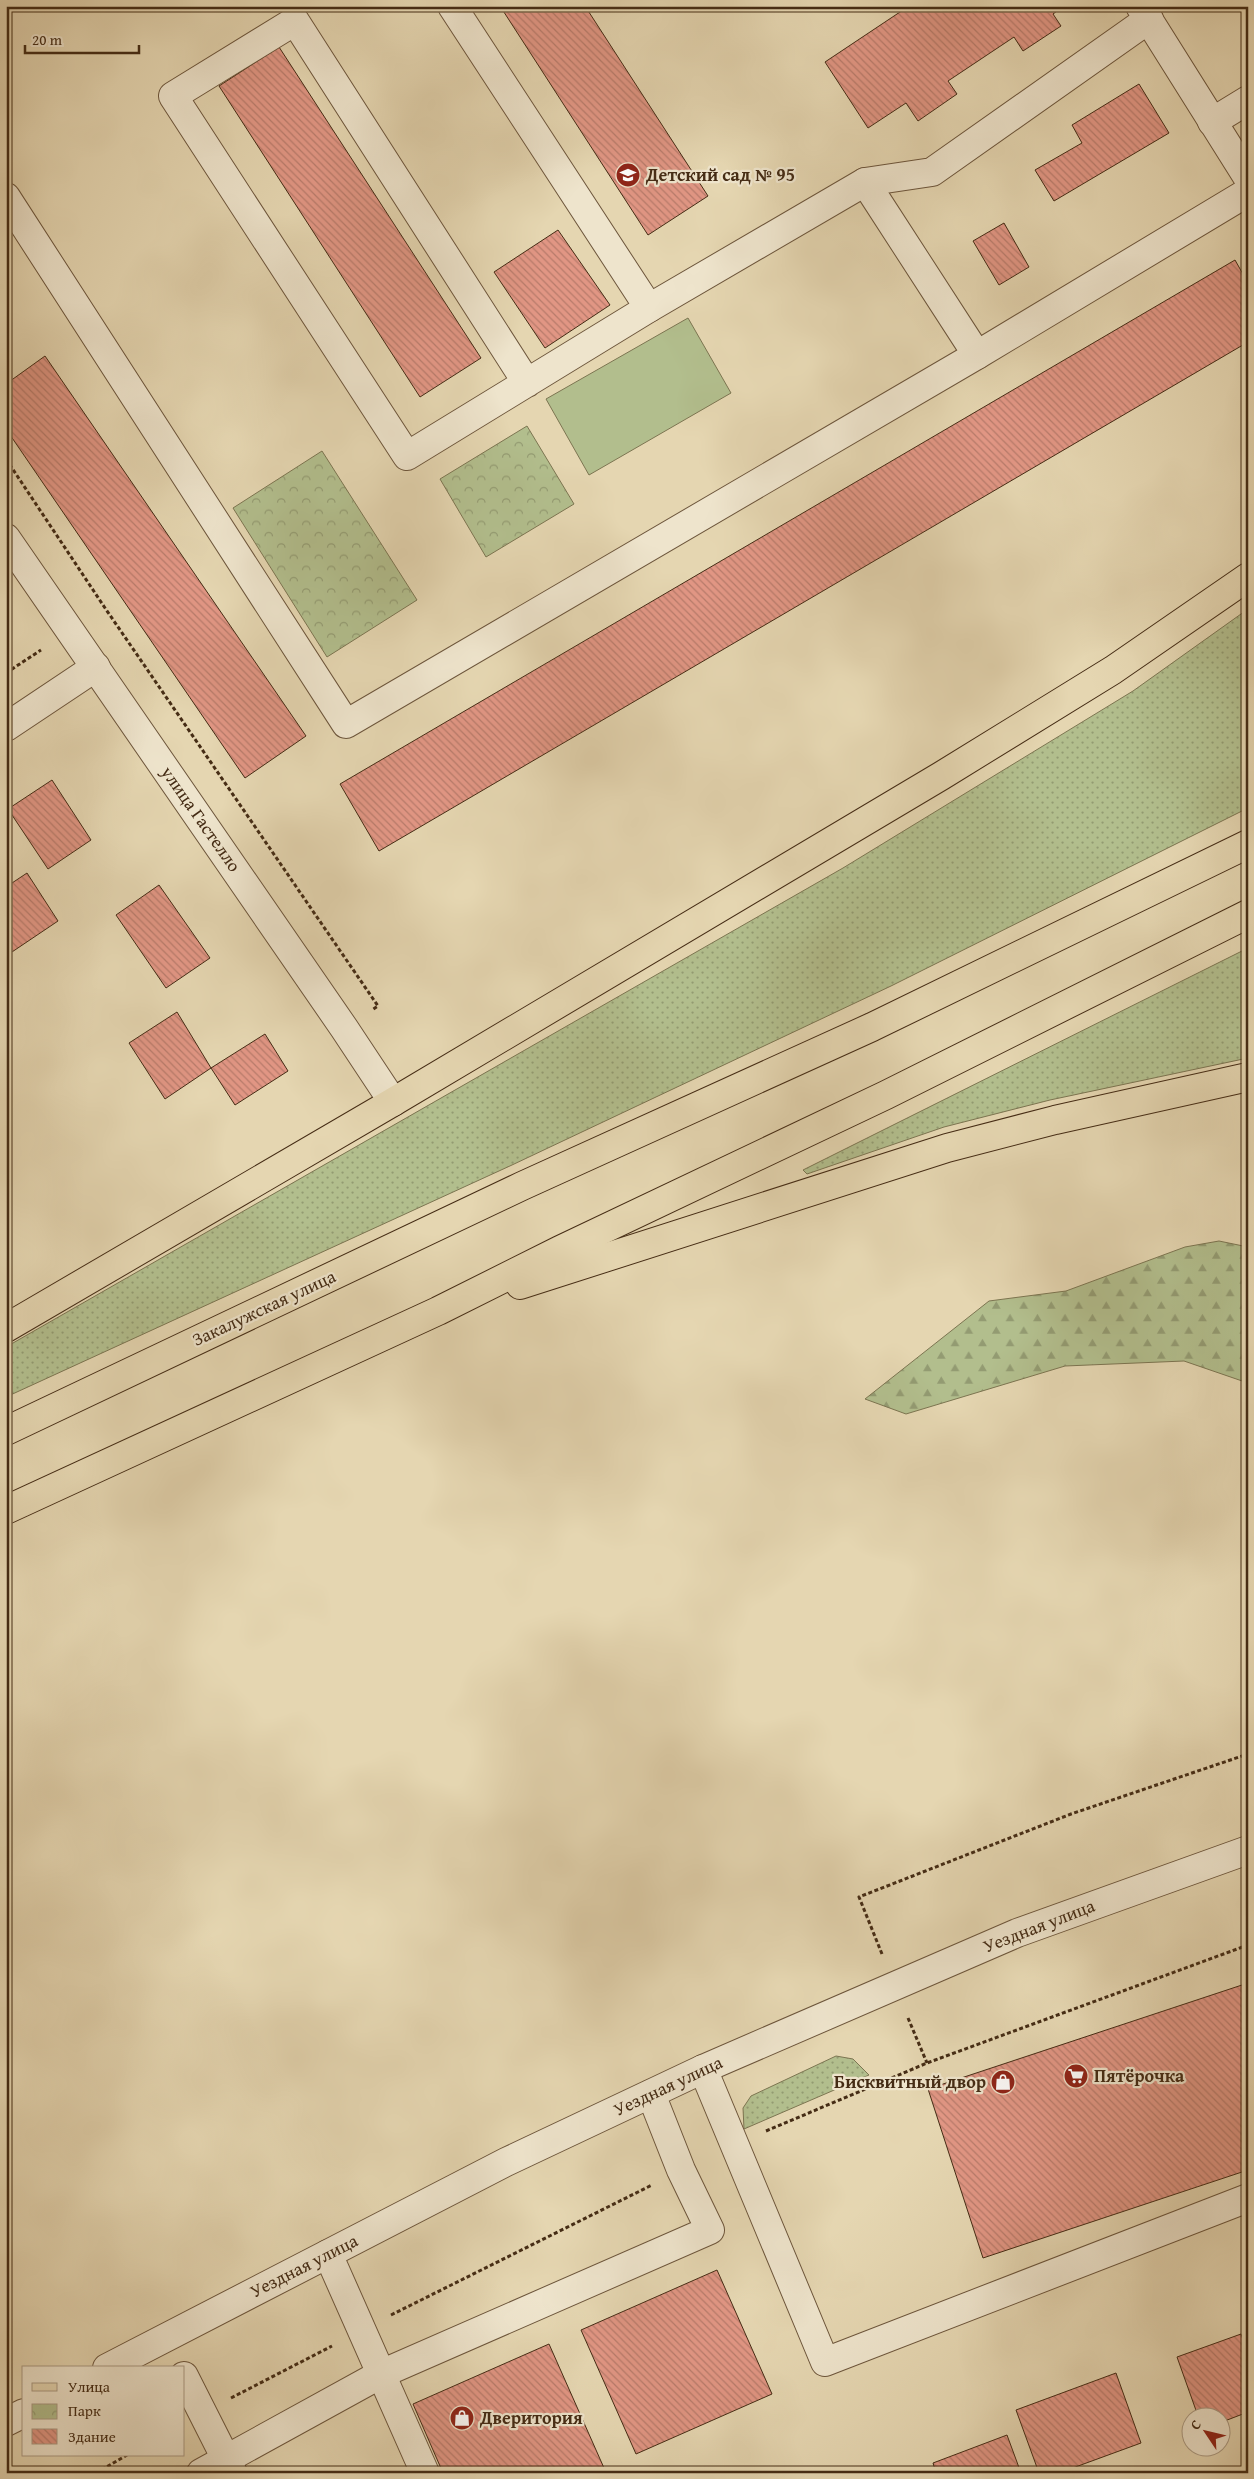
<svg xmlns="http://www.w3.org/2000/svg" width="1254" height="2479" viewBox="0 0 1254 2479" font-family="'Gentium Book Plus',serif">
<defs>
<pattern id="grass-dots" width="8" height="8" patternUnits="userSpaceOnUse" patternTransform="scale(1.25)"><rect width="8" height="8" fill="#b2be8d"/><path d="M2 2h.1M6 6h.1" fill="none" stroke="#939b72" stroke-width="1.8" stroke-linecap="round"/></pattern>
<pattern id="forest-firs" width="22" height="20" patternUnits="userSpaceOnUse" patternTransform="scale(1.25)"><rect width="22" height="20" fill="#b2be8d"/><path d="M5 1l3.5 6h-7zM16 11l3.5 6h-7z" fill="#939b72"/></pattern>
<pattern id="park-crowns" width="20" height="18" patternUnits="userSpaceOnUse" patternTransform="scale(1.25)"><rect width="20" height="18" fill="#b2be8d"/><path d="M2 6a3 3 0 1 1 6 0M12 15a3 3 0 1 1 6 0" fill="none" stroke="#939b72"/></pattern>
<pattern id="building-back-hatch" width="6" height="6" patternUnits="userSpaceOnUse" patternTransform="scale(1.25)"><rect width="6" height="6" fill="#e19684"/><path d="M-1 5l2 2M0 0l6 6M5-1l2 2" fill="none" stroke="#b87b6b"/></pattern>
</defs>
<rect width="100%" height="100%" fill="#e5d6b1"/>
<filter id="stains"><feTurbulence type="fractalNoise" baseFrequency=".004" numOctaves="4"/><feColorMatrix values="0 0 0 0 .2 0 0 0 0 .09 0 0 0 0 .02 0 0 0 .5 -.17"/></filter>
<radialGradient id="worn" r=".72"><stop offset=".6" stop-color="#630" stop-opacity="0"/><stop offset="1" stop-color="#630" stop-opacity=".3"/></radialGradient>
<g fill="url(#grass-dots)" stroke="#7c7551">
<path d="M1248,609v199l-357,178 -379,179 -506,232v-50l837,-479 290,-177z"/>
<path d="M1248,948v110l-198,42 -106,27 -137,47 -4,-4z"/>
<path d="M836,2056l17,3 16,16 -125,54 -1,-21 8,-12z"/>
</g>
<path fill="url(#forest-firs)" stroke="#7c7551" d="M1219,1241l29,6v136l-64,-22 -119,5 -159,48 -41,-15 124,-98 77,-10 119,-44z"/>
<g fill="url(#park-crowns)" stroke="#7c7551">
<path d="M527,426l47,78 -88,53 -46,-78z"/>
<path d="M322,451l95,149 -90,57 -94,-149z"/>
</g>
<path fill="#b2be8d" stroke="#7c7551" d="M688,318l43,75 -142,82 -43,-76z"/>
<g fill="url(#building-back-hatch)" stroke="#452c15">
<path d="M500,6h85l123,190 -60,39z"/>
<path d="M909,6h155l-11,8 8,12 -38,25 -9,-14 -66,44 9,13 -39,27 -12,-18 -38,25 -43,-66z"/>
<path d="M279,47l202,311 -61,39 -201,-311z"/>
<path d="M1139,84l30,49 -115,68 -19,-31 47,-27 -10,-18z"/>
<path d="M1004,223l25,44 -30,18 -26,-44z"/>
<path d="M558,230l52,75 -65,43 -51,-76z"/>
<path d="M1235,260l13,23v59l-869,509 -39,-67z"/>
<path d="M45,356l261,380 -61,42 -239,-349v-45z"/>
<path d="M52,780l39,60 -43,29 -40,-60z"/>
<path d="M27,873l31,48 -52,35v-69z"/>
<path d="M159,885l51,73 -44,30 -50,-73z"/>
<path d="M177,1012l34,56 -46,31 -36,-56z"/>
<path d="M265,1034l23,37 -53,34 -24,-37z"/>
<path d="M1248,1983v187l-265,88 -55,-169z"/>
<path d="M717,2270l55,124 -136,60 -55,-124z"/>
<path d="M1241,2334l7,20v58l-26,10v-6h-24l-21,-59z"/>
<path d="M549,2344l55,124 -12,5h-149l-30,-69z"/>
<path d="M1116,2373l25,70 -82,30h-20l-23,-63z"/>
<path d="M1007,2435l14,38h-85l-3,-10z"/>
</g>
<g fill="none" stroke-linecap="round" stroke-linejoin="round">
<defs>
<g id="minor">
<path d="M452,6l197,302"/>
<path d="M1140,6l108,172"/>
<path d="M1212,122l36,-22"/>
<path d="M865,182l112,173"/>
<path d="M6,197l340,527 631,-369 271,-163"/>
<path d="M527,383l-232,-362 -122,75 234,360 242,-148 216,-126 67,-10 217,-153"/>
<path d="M6,538l338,490 49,74"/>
<path d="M6,727l90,-60"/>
<path d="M703,2069l122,293 423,-164"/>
<path d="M328,2254l97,219"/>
<path d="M107,2368l399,-206 197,-93 314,-136 231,-83"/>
<path d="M184,2376l49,97"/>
<path d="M6,2422l18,-9"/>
<path d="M201,2473l180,-99 329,-144 -29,-60 -30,-76"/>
</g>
<path id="major" d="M6,1328l387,-226 548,-326 172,-106 135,-93"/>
<g id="highway">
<path d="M520,1285l427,-137 108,-28 193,-43"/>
<path d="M6,1431l516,-245 350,-159 376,-183"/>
<path d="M6,1510l432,-199 122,-61 326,-155 362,-181"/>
</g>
</defs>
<use href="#minor" stroke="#6d563c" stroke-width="30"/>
<use href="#major" stroke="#452c15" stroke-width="30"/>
<use href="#highway" stroke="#452c15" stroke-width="30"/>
<g stroke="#452c15" stroke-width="3" stroke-dasharray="4 2.5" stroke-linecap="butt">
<path d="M6,459l99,149 273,398 -6,4"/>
<path d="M6,673l35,-23"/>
<path d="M882,1954l-23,-57 212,-83 177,-60"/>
<path d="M908,2018l19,45"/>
<path d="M766,2131l161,-68 321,-118"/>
<path d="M391,2315l261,-130"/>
<path d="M231,2398l101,-52"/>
<path d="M96,2473l31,-18"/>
</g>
<use href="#minor" stroke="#eee4cc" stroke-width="28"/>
<use href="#major" stroke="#e5d6b1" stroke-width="28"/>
<use href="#highway" stroke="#e5d6b1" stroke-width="28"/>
</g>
<defs>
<symbol id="school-disc" viewBox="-11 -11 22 22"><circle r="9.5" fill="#8f2418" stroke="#eee4cc"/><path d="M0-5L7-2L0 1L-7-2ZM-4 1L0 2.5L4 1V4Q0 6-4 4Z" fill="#fff"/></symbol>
<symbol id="supermarket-disc" viewBox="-11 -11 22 22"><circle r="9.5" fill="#8f2418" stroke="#eee4cc"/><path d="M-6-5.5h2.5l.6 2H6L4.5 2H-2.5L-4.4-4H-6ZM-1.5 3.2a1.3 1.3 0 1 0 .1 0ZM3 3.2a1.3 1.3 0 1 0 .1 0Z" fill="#fff"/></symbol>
<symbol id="shop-disc" viewBox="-11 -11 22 22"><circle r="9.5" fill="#8f2418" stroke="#eee4cc"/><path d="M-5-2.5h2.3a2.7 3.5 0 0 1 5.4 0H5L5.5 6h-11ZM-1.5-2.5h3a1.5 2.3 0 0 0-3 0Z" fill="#fff"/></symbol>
</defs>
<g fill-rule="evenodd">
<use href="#school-disc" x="614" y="161" width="28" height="28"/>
<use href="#supermarket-disc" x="1062" y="2062" width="28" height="28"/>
<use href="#shop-disc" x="989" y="2068" width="28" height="28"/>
<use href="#shop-disc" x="448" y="2404" width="28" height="28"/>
</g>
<g text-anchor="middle" stroke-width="4.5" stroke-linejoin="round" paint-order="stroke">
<g font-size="18" font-weight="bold" fill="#452c15" stroke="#eee4cc" text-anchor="start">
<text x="646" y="181">Детский сад № 95</text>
<text x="1094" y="2082">Пятёрочка</text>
<text x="986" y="2088" text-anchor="end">Бисквитный двор</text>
<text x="480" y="2424">Дверитория</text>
</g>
<g font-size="18" fill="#452c15" stroke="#eee4cc">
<text transform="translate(201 819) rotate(55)" y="6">улица Гастелло</text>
<text transform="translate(264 1308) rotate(-25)" y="6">Закалужская улица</text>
<text transform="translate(1039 1926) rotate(-21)" y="6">Уездная улица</text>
<text transform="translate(668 2086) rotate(-25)" y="6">Уездная улица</text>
<text transform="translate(304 2266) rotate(-27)" y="6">Уездная улица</text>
</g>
</g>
<rect width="1254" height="2479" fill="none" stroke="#e5d6b1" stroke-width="25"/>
<rect x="8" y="8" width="1239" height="2464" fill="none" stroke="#452c15" stroke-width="2.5"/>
<rect x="12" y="12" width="1229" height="2454" fill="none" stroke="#452c15"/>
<rect x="22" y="2366" width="162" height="90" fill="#eee4cc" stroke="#aa9a83"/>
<rect x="32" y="2383" width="25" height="8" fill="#e5d6b1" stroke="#aa9a83"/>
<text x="68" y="2392" font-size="15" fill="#452c15">Улица</text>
<rect x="32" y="2404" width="25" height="15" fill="url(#park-crowns)" stroke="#aa9a83"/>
<text x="68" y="2416" font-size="15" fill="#452c15">Парк</text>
<rect x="32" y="2429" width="25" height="15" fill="url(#building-back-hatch)" stroke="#aa9a83"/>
<text x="68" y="2442" font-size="15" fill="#452c15">Здание</text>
<g transform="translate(1206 2432) rotate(305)"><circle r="24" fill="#eee4cc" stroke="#aa9a83"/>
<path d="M0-4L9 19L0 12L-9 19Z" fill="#8f2418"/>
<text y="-8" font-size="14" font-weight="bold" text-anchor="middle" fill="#452c15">С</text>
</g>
<path d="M25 45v8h114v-8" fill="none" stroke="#452c15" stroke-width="2.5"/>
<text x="32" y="45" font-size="15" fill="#452c15" stroke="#eee4cc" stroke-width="4" paint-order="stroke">20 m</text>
<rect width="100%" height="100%" filter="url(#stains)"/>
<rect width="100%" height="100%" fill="url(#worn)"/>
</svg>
